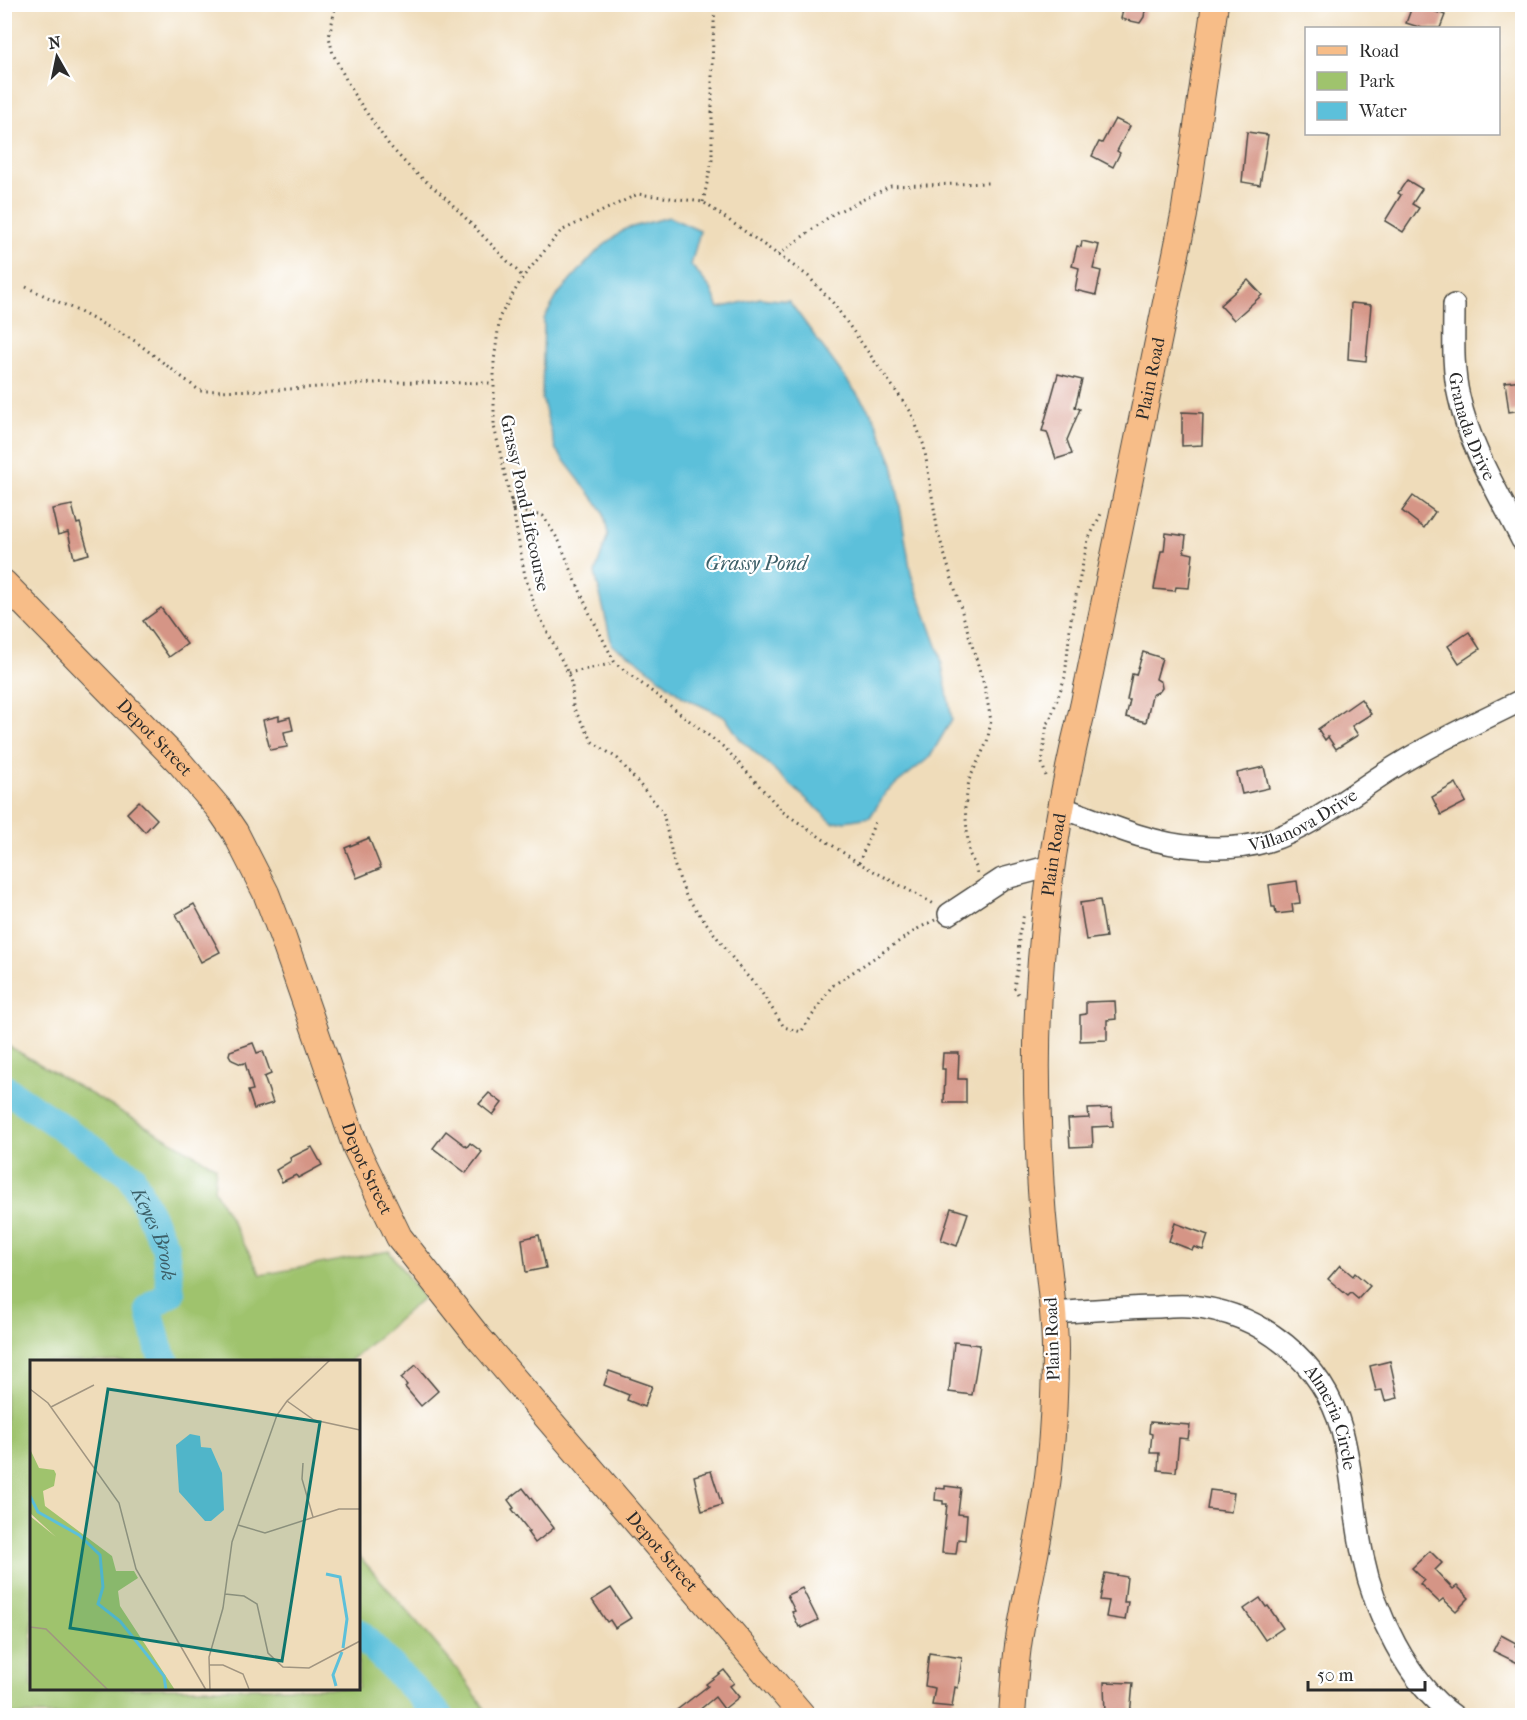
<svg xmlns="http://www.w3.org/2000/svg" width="1527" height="1720" viewBox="0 0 1527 1720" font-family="'IM FELL French Canon',serif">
<rect width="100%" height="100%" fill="#fff"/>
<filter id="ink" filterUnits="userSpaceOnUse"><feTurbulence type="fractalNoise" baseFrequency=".0167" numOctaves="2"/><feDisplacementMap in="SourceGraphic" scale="12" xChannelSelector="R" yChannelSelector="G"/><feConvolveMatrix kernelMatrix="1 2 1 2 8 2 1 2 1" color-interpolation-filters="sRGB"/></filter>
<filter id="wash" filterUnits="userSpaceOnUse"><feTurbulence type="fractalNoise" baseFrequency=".008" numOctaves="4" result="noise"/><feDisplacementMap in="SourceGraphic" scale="24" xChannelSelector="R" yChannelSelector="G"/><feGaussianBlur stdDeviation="1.35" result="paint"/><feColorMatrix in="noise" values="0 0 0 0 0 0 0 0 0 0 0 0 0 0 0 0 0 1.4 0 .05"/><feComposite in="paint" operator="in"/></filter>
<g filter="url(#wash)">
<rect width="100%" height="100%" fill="#efdcba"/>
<path fill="#9fc36d" stroke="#65774c" stroke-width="1.5" d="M5,1044l211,123 -2,22 47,86 128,-24 34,47 -73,63 -318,1v326h326l1,-132 65,74 37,44 28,41h-484z"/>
<path fill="#5cc0da" stroke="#447682" stroke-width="1.5" d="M669,217l31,14 -9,34 20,24 8,19 41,-10 29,3 85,116 19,47 18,110 29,80 12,65 -22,38 -44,35 -16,25 -37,6 -93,-84 -15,-22 -42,-20 -47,-38 -24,-14 -17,-72 13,-39 -5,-23 -47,-61 -14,-52 2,-79 15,-26 39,-43 27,-21z"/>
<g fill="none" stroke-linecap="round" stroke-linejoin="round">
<g stroke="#5cc0da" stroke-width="28">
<path id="s1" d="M4,1088l127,87 34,72 6,46 -22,15 10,41 7,13"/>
<path d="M358,1632l82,84"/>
</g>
</g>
<g id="blocks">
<g fill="#d59586">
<path d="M1124,4h22l-2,13 -4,6 -19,-4z"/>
<path d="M1413,4l32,11 -5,13h-18l-16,-5z"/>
<path d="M1115,119l15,7 -13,25 3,2 -7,14 -21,-11 7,-14 3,1z"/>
<path d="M1247,132l21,3 -8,50 -18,-3z"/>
<path d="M1407,180l15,9 -10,15 7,4 -16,24 -18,-11 16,-26 -3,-2z"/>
<path d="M1082,241l17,4 -6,24 8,2 -5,24 -21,-5 4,-22 -7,-2 5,-20 4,1z"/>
<path d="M1248,280l14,15 -28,25 -14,-15z"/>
<path d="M1351,303l20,2 -5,56 -18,-2z"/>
<path d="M1058,374l24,6 -7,27 5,2 -13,31 5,14 -16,5 -9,-27 -5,-1z"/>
<path d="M1522,380v30l-13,2 -4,-30z"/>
<path d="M1182,412l21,1 -1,32 -20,1z"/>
<path d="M1413,496l22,16 -11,16 -22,-17z"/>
<path d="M72,505l5,19 3,-1 9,31 -15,4 -6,-26 -10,3 -6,-26z"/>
<path d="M1166,533l20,3 -2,16 9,2 -4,34 -13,-1 -1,4 -21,-2 7,-38h3z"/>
<path d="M161,608l26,36 -18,13 -26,-36z"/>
<path d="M1469,632l11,17 -21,14 -11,-17z"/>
<path d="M1143,652l19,6 -6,21 5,3 1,6 -2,3 -8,4 -6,27 -20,-5 4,-17h-3l5,-26 4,1z"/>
<path d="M1361,699l10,15 -19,12 6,9 -22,14 -8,-12 -3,3 -7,-11z"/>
<path d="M279,716v4l11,-3 3,13 -9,2 3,15 -17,3 -7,-30z"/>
<path d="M1264,767l5,21 -27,6 -5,-21z"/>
<path d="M1456,783l10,19 -25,13 -9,-18z"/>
<path d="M139,801l18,18 -12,13 -18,-19z"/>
<path d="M369,838l12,30 -24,10 -12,-30z"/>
<path d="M1297,881l3,22 -8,1 1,8 -17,2 -1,-7h-3l-3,-22z"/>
<path d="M1100,900l6,37 -20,3 -6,-37z"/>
<path d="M194,904l26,48 -19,10 -25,-48z"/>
<path d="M1115,1001l1,18 -9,1v20l-27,1v-26l6,-1v-12z"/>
<path d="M253,1043l4,10 6,-2 8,23 -7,3 9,26 -19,6 -6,-18 5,-1 -8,-27 -4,1 -9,-4 -3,-5 1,-4z"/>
<path d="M943,1053h16l-1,26h8v24h-22l1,-34h-3z"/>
<path d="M489,1093l13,10 -9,12 -14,-11z"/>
<path d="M1112,1108l1,18 -21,1 1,19 -23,1 -2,-28 21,-1 -1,-9z"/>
<path d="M446,1131l21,16 3,-4 12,9 -16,21 -33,-25z"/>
<path d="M312,1147l10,18 -24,13 -2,-3 -14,7 -6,-12 15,-9 -1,-3z"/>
<path d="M951,1208l17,5 -11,33 -16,-6z"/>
<path d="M1175,1223l33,12 -5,15 -9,-3 -2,3 -23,-9z"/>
<path d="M539,1235l7,33 -20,4 -4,-33z"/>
<path d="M1340,1265l13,11 2,-3 15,13 -12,13 -7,-6 -3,3 -20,-17z"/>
<path d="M954,1342l26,3 -8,50 -23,-3z"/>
<path d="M1390,1361l8,37 -13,3 -3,-11 -6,1 -6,-25z"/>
<path d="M416,1365l22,26 -17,15 -16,-19 2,-2 -6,-7z"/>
<path d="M609,1371l43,15 -8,21 -17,-7 2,-5 -25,-10z"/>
<path d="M1150,1422l40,3 -2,14 -9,-1 -3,34 -18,-2 1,-17h-9l2,-19 -3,-1z"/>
<path d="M711,1471l11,34 -20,6 -8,-35z"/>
<path d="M945,1486l16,2 -3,26 9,1 -2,25 -7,-1 -2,15 -14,-1 5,-49h-4v-3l-8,-1 1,-12 9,1z"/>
<path d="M523,1488l31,40 -19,15 -8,-11 2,-1 -17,-22 2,-1 -6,-8z"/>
<path d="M1210,1490l24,3 -3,19 -24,-3z"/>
<path d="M1430,1551l12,12 -7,7 18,19 4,-3 12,12 -13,13 -13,-12 -4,3 -19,-18 4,-4 -12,-12z"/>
<path d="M1105,1573l22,4 -3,25h4l-3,18 -19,-3 3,-16 -9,-1z"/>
<path d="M611,1588l20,30 -16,10 -5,-8 -3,2 -15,-22z"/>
<path d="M802,1588l16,32 -16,8 -1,-2 -2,1 -7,-15 3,-1 -8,-16z"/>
<path d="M1260,1598l6,9 2,-1 15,22 -18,12 -21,-31z"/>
<path d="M1501,1635l15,8 -1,3 7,4v15l-29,-14z"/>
<path d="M929,1653l33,5 -4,30 -3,-1 -3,20 -20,-2 3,-17 -10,-2z"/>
<path d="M724,1670l10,13 -4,3 9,11 -15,12 -9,-12 -23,19h-23l39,-30 -2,-2z"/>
<path d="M1104,1682l29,1 -3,33h-25z"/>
</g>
</g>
</g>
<g filter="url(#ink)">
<use href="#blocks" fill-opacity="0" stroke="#484640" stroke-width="1.5"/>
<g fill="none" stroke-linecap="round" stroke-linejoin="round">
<defs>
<g id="minor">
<path id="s2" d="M1454,305c0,30 -2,63 5,92 11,51 40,97 63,143"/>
<path id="s3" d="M1061,807c43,16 89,37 135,40 24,2 49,1 72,-6 46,-14 92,-54 133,-78 39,-24 81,-43 121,-63"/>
<path d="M949,914l53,-35 49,-13"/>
<path id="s4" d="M1053,1313c35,-2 70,-6 105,-6 10,-1 21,-2 32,-1 71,6 133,56 152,125 11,41 12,84 21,126 11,54 45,126 91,159"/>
</g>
<g id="major">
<path id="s5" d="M4,583l176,180 40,47 15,22 31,61 16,42 74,213 43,89 79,100 325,379"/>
<path id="s6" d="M1012,1716c2,-26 3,-52 7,-77 9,-57 24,-113 30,-171 4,-38 6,-78 6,-117 0,-37 -6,-74 -10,-112 -4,-39 -6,-78 -7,-117 -6,-140 11,-279 45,-415l101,-492 31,-211"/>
</g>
</defs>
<use href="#minor" stroke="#484640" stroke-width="24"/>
<use href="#major" stroke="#484640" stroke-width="28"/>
<g stroke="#484640" stroke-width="3" stroke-dasharray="1.5 4.5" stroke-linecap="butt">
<path d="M336,4l-7,33 4,17 20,39 36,52 22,24 35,29 77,79"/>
<path d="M703,202l9,-42v-98l3,-58"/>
<path d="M778,255l55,-41 58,-28 98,-3"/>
<path d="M26,287l52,24 57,30 65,50 75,-1 114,-8 105,1"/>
<path d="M513,510l30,6 16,25 30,71 26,51 111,86 57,63 74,50 79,43"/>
<path d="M568,673l47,-10"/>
<path d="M1046,776l-4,-13 5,-40 3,-3 15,-43 6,-58 17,-79 13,-26"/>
<path d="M859,863l17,-44"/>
<path d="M935,920l-16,8 -87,58 -31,46 -17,-5 -24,-37 -20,-22 -54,-72 -12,-32 -11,-52 -45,-53 -25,-17 -20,-35 -1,-21 -4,-13 -33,-66 -10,-31 -14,-77 2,11 -19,-84v-65l6,-45 23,-39 38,-46 77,-37 65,8 105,74 25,27 78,109 13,34 14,87 47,155 6,33 -4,21 -18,38 -4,28 4,45 7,14 1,7"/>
<path d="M1018,994l-4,-7 4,-21 1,-32 5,-20"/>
</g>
<use href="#minor" stroke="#fff" stroke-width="21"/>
<use href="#major" stroke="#f7bd88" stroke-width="26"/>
</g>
</g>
<g text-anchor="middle" stroke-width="4.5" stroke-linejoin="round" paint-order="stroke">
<g font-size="18" fill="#2b2b2b" stroke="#fff">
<text dy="6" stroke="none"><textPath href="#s6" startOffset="1352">Plain Road</textPath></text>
<text dy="6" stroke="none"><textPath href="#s2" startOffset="124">Granada Drive</textPath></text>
<text transform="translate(525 503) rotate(78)" y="6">Grassy Pond Lifecourse</text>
<text dy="6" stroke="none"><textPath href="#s5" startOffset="216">Depot Street</textPath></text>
<text dy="6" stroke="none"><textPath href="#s3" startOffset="254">Villanova Drive</textPath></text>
<text dy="6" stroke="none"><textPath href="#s6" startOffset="866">Plain Road</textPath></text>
<text dy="6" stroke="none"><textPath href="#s5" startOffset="702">Depot Street</textPath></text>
<text transform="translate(1052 1339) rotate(-92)" y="6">Plain Road</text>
<text dy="6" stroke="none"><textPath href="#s4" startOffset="330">Almeria Circle</textPath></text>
<text dy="6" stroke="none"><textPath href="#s5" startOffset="1188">Depot Street</textPath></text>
</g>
<g font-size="20" font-style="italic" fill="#3c5f68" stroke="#fff">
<text x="756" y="570">Grassy Pond</text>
<text dy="7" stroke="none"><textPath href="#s1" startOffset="218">Keyes Brook</textPath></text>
</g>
</g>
<g transform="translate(30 1360)">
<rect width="330" height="330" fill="#efdcba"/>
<path d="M0,89l9,19 15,2 2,4 -2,12 -11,5 2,15 67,50 4,15h18l4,7 -20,13 2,15 55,84h-145v-174l26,21 -26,-24z" fill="#9fc36d"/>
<path d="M160,74l10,2 1,11 10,1 11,25 2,37 -13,11h-6l-26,-29 -3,-47z" fill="#5cc0da"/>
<path fill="none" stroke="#5cc0da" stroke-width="3" d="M0,136l8,16 41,23 21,20 3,32 -5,17 22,17 44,55 2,14M296,214l14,3 7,42 -4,29M306,326l-3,-11 9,-23"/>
<path fill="none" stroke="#a19581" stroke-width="1.5" d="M0,29l18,14 71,100 17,66 70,121M257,41l27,19 46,10M21,47l43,-22M273,103l-1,16 11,38M208,165l27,8 74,-24h21M195,234l19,2 13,8 11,49 15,14 26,1 51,-27M0,267l16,2 62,61M179,305h14l20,9 6,15M180,330l-1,-33 14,-49 9,-66 45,-127 10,-14 43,-41"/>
<path fill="#0f766e" fill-opacity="0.15" stroke="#0f766e" stroke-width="3" d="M78,29l212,33 -38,239 -212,-33z"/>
<rect width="330" height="330" fill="none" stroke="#2b2b2b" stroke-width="3"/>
</g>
<rect width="1527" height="1720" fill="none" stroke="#fff" stroke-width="24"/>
<rect x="1305" y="27" width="195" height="108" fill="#ffffff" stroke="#aaaaaa" stroke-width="1.5"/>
<rect x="1317" y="46" width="30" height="9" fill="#f7bd88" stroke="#aaaaaa" stroke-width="1.5"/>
<text x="1359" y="57" font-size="18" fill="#2b2b2b">Road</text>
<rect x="1317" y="72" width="30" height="18" fill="#9fc36d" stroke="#aaaaaa" stroke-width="1.5"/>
<text x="1359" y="87" font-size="18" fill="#2b2b2b">Park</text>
<rect x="1317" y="102" width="30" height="18" fill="#5cc0da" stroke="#aaaaaa" stroke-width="1.5"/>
<text x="1359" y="117" font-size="18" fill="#2b2b2b">Water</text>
<g transform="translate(57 57) rotate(351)" stroke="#ffffff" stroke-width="4.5" paint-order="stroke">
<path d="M0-4.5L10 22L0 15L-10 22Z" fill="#2b2b2b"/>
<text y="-9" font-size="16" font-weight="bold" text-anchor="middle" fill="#2b2b2b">N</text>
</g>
<path d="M1308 1681v9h117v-9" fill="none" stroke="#2b2b2b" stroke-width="3"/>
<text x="1317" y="1681" font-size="18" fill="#2b2b2b" stroke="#ffffff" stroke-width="4.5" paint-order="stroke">50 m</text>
</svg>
